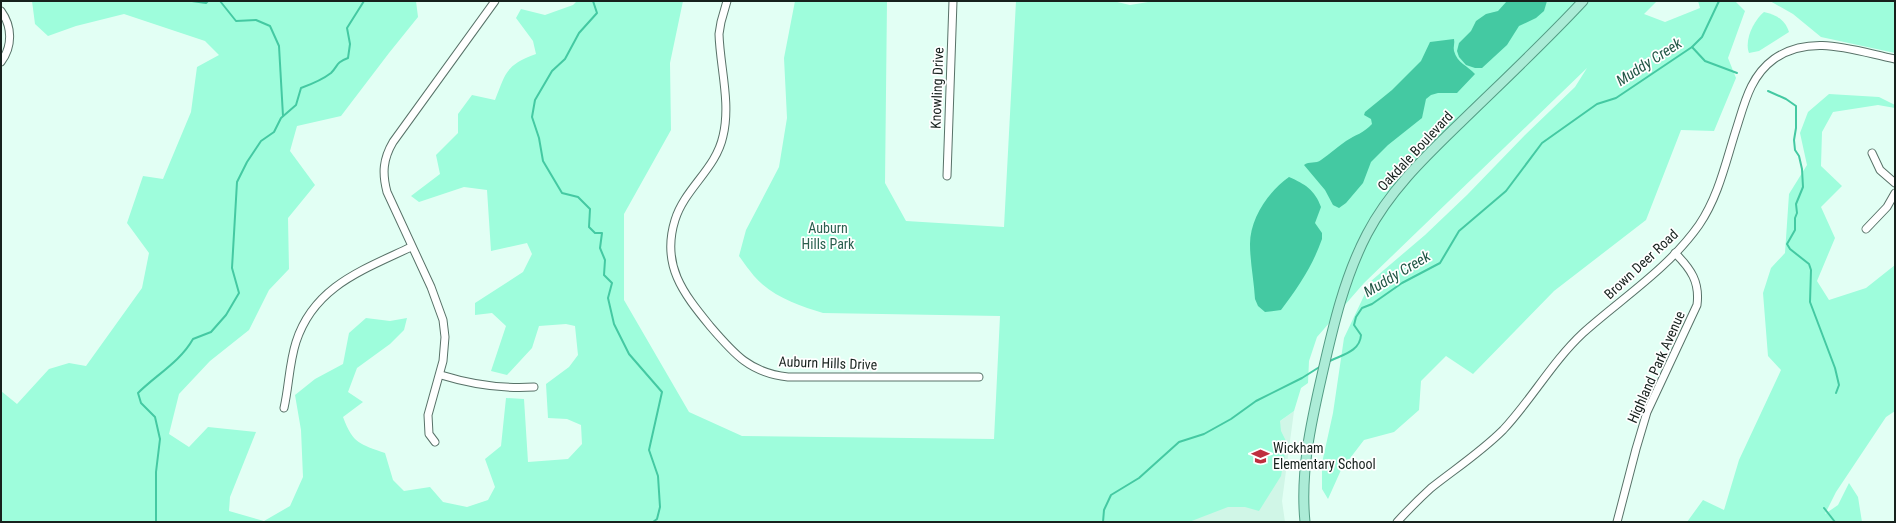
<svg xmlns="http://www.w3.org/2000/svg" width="1896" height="523" viewBox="0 0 1896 523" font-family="'Roboto Condensed',sans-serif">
<rect width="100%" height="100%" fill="#e2fff4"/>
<path fill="#d0f6e7" d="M1294,411l-12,90 3,21h-143z"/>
<g fill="#9efddc">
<path d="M32,1h384l2,16 -29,36 -48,63 -44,10 -7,25 25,34 -27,33 1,51 -20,21 -20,40 -39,31 -31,33 -10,40 20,13 19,-20 48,5 -26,65 -1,14 35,10 26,-15 13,-29 -2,-47 -6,-35 20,-16 28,-15 6,-31 17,-15 24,3 17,-3 -3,12 -14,14 -33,24 -9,24 15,10 -20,15c10,27 17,27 42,36l8,27 11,11 26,-4 13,15 24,5 21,-7 7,-13 -10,-28 16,-13 5,-48 18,1 4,63 40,-3 14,-15 -1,-19 -14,-6 -19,-1 -2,-34 23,-17 9,-12 -3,-29 -9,-2 -27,2 -7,22 -25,27 -16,-4 15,-45 -14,-13 -17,2v-12l48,-31 9,-18 -5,-11 -36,8 -4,-61 -23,-3 -45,15 -8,-6 29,-22 -4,-19 22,-22v-19l14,-19 23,5c11,-28 11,-35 41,-46l-3,-13 -17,-23 5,-9 24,6 28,-10 4,-4h106l-13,62 1,67 -47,84v86l65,112 53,24 252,3 6,-123 -177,-3c-24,-7 -52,-17 -69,-37 -5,-6 -10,-13 -15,-20l7,-26 33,-63 8,-49 -3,-60 11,-57h92l-2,182 21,38 98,6 12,-226h97l17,4 24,-4h503l-13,13 21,8 35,-14 -2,-7h37l10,10 -17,47 8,20 -22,53 -33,-1 -35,90 -92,71 -81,83 -27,-18 -25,25 -2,29 -25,22 -30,8 -23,30 -13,29 -6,-10v-26l11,-50 11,-75 27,-57 54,-46 42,-40 58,-60 50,-48 12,-19 -223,215 -47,54 -8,24 -1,22 -7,5 -7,23 -14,10 1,10 6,12 -6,33 -22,35 -14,-4h-17l-39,15h-1188v-131l16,13 32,-35 20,-6 17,3 56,-78 7,-35 -22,-30 16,-47 20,3 28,-67 6,-45 22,-12 -14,-14 -81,-27 -48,12 -28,10 -13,-12z"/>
<path d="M1770,1h125v52l-74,-16 -28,-23z"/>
<path d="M1764,12c13,3 21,8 25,20l-30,19 -10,2c-5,-13 5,-33 15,-41z"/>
<path d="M1829,94l50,3 16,8v3l-17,-3 -45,7 -11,20 -1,34 21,20 -21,21 14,31 -18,43 12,19 37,-12 29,-23v146l-9,6 -50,75 -11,22 13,-9 11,-22 9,14 4,25h-175l16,-22 21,10 15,-50 42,-90 -13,-14 -5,-63 8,-25 14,-15 4,-59 18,-29 -7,-32 8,-21z"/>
</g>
<g fill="#44c9a2">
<path d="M1507,1h40l-3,10 -8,7 -17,8 -12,19 -25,23h-7l-9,-3 -7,-8 -2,-6 2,-8 12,-12 5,-10 10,-7 12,-3z"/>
<path d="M1454,39c1,4 -1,8 0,12 3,12 14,15 21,23l-18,19h-19l-7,2 -5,4 -4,19 -34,27 -17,17 -8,21 -17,20 -7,5 -6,-3 -8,-15 -21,-25c5,-4 12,-1 17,-5 9,-6 16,-13 25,-19 9,-6 18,-8 26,-17l-1,-5 -7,-4 1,-3 27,-22 29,-29 9,-19z"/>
<path d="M1289,177c16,7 26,13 32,30l-6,16 7,10v6c-9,26 -24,49 -41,71l-16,2 -7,-6 -3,-7c-1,-18 -5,-37 -5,-55 0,-26 19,-53 39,-67z"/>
</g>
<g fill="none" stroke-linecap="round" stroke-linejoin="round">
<g stroke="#44c9a2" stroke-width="2">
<path d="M192,1l14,2 2,-2"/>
<path d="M220,1l16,20 20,-1 14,6 9,20 4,70"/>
<path d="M593,1l4,12 -18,20 -14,26 -13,12 -17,29 -3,17 7,21 4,23 19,32 16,4 12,12 -1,18 6,6h7l-2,15 5,12 -1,15 8,8 -4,15 6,26 15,30 33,38 -13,58 9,26 2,31 -3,12 -4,3"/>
<path d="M1692,47l13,14 32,12"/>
<path d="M1768,91l18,8 10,7v22l-2,12 1,10 4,6 3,13 1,18 -7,17 1,9 -2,5v12l-8,14 3,5 19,15 2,6 -1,32 25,66 4,17 -3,8"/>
<path d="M1328,362c13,-7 32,-10 33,-27l-7,-10 2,-8 6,-9 10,-4 30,-21 38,-20 19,-32 47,-40 36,-48 55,-39 19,-6 76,-51 10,-10 17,-36"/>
<path d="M1824,508l11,14"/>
<path d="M156,522v-50l4,-33 -5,-22 -14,-14 -3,-10c18,-18 42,-31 55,-54l18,-7 15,-17 13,-22 -7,-25 5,-86 10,-20 14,-21 13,-9 7,-14 15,-13 5,-17c11,-4 21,-8 30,-15 8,-8 4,-10 17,-15l2,-14 -3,-16 17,-27"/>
<path d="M1103,522l1,-12 7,-15 28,-17 40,-36 25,-8 27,-15 25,-18 46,-23 19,-12"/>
</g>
<defs>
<g id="minor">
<path d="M727,1l-6,21 -2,12c1,33 12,69 4,102 -7,33 -38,52 -48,84 -14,45 8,73 35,106 24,28 40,47 78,51h191"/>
<path d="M1,11c11,15 12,35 0,51"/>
<path d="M1872,153l8,17 15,13"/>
<path d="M947,176l6,-175"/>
<path d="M1866,229l21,-22 8,-14"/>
<path d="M441,375c29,9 62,14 93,12"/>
<path d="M284,408c5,-22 5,-44 12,-66 18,-56 67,-72 115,-95"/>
<path d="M435,442l-6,-8 -1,-19 15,-54 2,-24 -2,-17 -12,-33 -44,-95c-5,-19 -4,-33 6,-50l102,-141"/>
<path d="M1397,522c11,-12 22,-23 34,-34 24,-19 50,-36 72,-58 29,-31 49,-68 80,-97 39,-35 85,-64 116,-108 19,-28 26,-60 36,-92 9,-27 14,-56 39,-74 37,-26 81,-8 121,0"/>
<path d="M1617,522l19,-73 11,-37 50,-107c3,-23 -6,-36 -22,-52"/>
</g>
<path id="major" d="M1305,522c-5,-50 6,-99 17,-147 11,-48 22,-97 45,-141 23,-44 58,-77 93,-111 41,-40 84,-80 123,-122"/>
</defs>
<use href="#minor" stroke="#587268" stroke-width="9"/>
<use href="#major" stroke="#539d85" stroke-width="11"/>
<use href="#minor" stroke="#fff" stroke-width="7"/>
<use href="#major" stroke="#acecd7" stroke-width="9"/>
</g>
<defs>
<symbol id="school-bare" viewBox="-9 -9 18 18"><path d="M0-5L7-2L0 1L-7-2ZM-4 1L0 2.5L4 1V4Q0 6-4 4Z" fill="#bf2f3f" stroke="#fff" stroke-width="2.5" paint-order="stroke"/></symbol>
</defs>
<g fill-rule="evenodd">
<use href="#school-bare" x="1248" y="444" width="25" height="25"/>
</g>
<g text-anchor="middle" stroke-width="3.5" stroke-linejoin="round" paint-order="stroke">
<g font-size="14" fill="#17211d" stroke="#fff">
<text transform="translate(937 88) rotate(-88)" y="5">Knowling Drive</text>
<text transform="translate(1415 151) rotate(-47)" y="5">Oakdale Boulevard</text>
<text transform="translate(1641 264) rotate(-43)" y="5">Brown Deer Road</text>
<text transform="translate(828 363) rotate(2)" y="5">Auburn Hills Drive</text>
<text transform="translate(1656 367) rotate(-66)" y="5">Highland Park Avenue</text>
</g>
<g font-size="14" fill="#2a5f4e" stroke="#fff">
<text x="828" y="233">Auburn<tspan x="828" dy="16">Hills Park</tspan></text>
</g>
<g font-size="14" fill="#17211d" stroke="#fff" text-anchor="start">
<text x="1273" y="453">Wickham<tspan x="1273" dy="16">Elementary School</tspan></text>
</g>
<g font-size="15" font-style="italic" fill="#235847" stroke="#fff">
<text transform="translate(1649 62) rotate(-33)" y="5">Muddy Creek</text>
<text transform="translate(1397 274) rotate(-31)" y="5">Muddy Creek</text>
</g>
</g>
<rect width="1896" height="523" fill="none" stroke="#17211d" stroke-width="4"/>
</svg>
